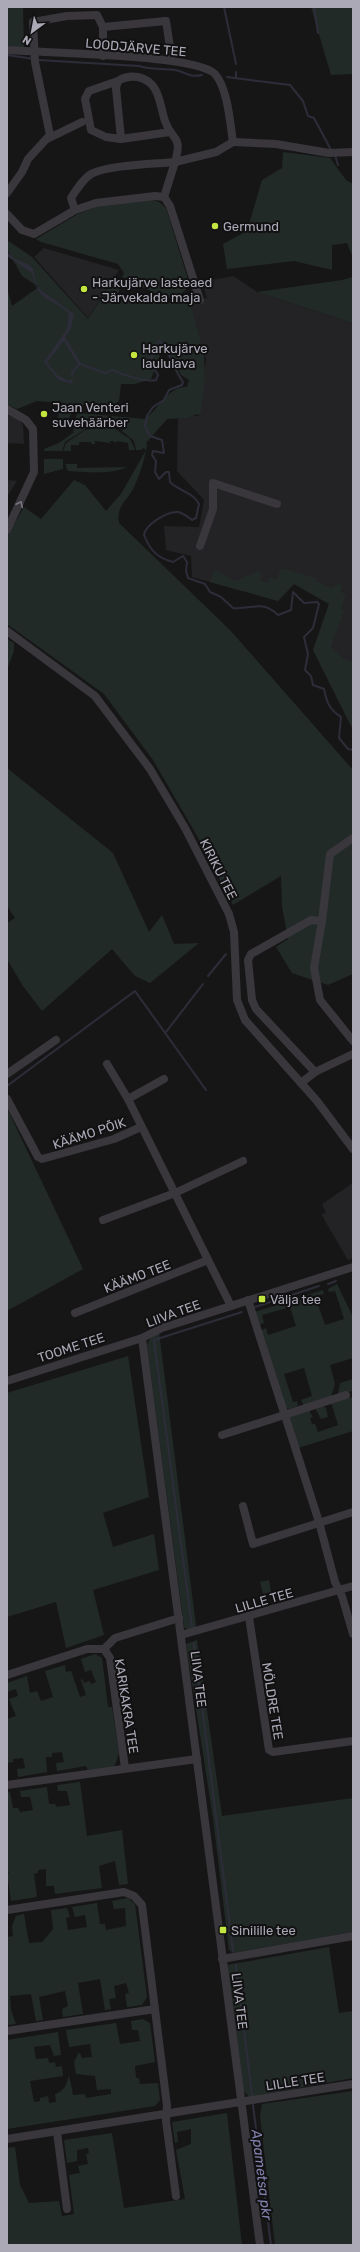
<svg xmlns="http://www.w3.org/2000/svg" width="360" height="2252" viewBox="0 0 360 2252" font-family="Rubik,sans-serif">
<rect width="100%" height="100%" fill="#171617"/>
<g fill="#232224">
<path d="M44,248l75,22 -31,48 -54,-61z"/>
<path d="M233,276l24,16 96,31v407l-40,-80 16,-46 -35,-20 -16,17 -86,-24 -1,-21 -25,-6 -2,-24 35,1 5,-27 -27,-29 1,-55h20l8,-56 -17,-58 18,-4 -5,-16z"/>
<path d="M7,412l12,8 4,5 1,19 -15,-1 -2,2z"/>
<path d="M7,480l10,1 -10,16z"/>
<path d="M353,1183v75l-5,2 -23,-39 -3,-7 4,-1 -4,-9z"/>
</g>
<g fill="#222a27">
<path d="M7,7h16l1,41 -17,-2z"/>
<path d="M311,7h42v67l-22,1z"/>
<path d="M283,152l47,6 16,22 7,4v74l-6,-15 -15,2v25l-38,-9 -67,8 -4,-25 24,-13 15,-51 20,-12z"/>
<path d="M152,200l7,2 7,6 24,78 -13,11 -12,1 -43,-21 2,-4 -6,-9 -77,-22 -5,-3 42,-25 18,-7z"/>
<path d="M7,240l25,17 56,62 27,-42 7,5 -4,13 15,8 13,-7c20,7 28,11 46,-2l3,10 -4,3 13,45 1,29 -4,32 -14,5 -20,1 -21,24 1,2c-2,13 -7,29 -13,42 -7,14 -18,19 -15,36l111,107 123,140v204l-25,11 -36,-12 -16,-26 12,-8 -6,-32 -1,-31 -48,29 -37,-71 -43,-74 -49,-66 -97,-70v-87l17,-30 17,12 33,-39 11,5 21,26 15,-17 25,-44 -3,-2 -2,2h-5l-2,-9 -12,-10 6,-9 -3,-3 -4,11 -9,-5 -25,3 -22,14 -3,9h-18v-2l15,-6 14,-10 3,-17 3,-3 66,6c14,-10 23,-33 42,-32l2,-7 -8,-5 -17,-31 -13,35 -16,5h-14l-2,17 -7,5 -36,-1 -7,13 -4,4 -7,-4 2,-15 -23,-2 -20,8 -10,-5v-117l5,19 27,-19 -17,-11 -15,-27z"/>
<path d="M353,277v46l-96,-31 85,-12z"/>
<path d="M111,426l19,13 5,11h-6l-1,-7 -10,-2 -4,2v-2h-4v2l-15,-2v3h-4v-2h-12v3h-8v6h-8l3,-8 19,-13z"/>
<path d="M44,459h19v10l-19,5z"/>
<path d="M65,464h12v4l50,-1c-17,8 -41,5 -59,4z"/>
<path d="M281,568l35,10v3l15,7 7,-4 5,1 -3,7 6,2 -5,15 3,2 -13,36 13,12 9,3v68l-40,-80 16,-46 -35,-20 -16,17 -68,-19 4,-13 21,12 23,-10 4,3 -2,6 8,3 2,-6 7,3z"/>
<path d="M7,639l7,4v8l-7,19z"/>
<path d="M7,768l106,85 36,79 13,-17 12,29 25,-1 -49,40 -15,-7 -23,-27 -70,62 -19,-25 -16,-27v-36l8,-5 -8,-12z"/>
<path d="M7,1108l76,161 -76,42z"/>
<path d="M337,1284l16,33v41l-23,7 5,19 -4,13 -27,8 -3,-5 11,-4 -8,-28 -20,6 9,28 4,-1 1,5 -8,3 -4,-1 -26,-77 6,-3 2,7 28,-9 -6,-19 -28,8 2,8 -5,2 -4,-13 68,-22 1,4 -9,2 10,29 19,-6 -9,-28 -6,1 -1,-3z"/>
<path d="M159,1332l37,294 -1,3 -7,1 -4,-3 -37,-282 4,-9z"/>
<path d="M128,1356l21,141 -46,16 10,34 41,-13 5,36 -66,20 11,45 -38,13 -10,-46 -49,15v-224z"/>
<path d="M353,1379v12l-15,3 2,-11z"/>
<path d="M353,1394v37l-55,17 -10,-29 1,-4 19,-6 5,8 -3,1 2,6h3l3,8 20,-7 -7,-23 16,-5 4,1z"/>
<path d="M321,1405l5,3 2,9 -7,2 -5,-9 1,-4z"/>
<path d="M269,1580l2,12 -8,2 -3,-12z"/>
<path d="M197,1640l25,176 131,-18v134l-120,21 -4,-3 -16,-132 -27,-174z"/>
<path d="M95,1654l7,4 6,49h4l7,47 -5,13 -26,3 -2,-4 -29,5 -1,-8 8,-1 -2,-10 -10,1v4h-6l1,15 -29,5 -1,-8 8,-1 -2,-10 -10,1v3l-6,1v-44l9,-3 -7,-17 9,-3 -2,-7 -9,3v-9l20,-7 3,17 7,-2 4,10 12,-4 -8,-26 20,-6 1,7 5,-1 9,26 6,-2 -5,-15 2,-1 1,4 6,-2 1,3 5,-2 -5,-12 -6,2 -4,-13z"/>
<path d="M80,1782l7,54 35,-6 6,54 -9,1 -4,-24 -16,5 3,22 -47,6 -1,-8h-8v-17l-8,1v3l-4,1 3,23 -26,4 -4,-28h2l-2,-5v-75l3,-1 3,16h5l2,4 13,-2 -3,-13h-9l-1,-6 27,-4 2,17h6l2,3 13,-2 -3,-14h-9l-1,-6z"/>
<path d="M128,1898l7,6 12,93 -5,8 -15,2 -2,-13 4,-1 -3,-10 -12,3 2,12 -7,1 2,10 -6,1 -5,-31 -22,4 5,31 -20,3 -1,-8 6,-3 -3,-15 -26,6 4,23 -7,1 -5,-27 -21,2 1,14 5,14 -9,1v-88l6,-1 -1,-10 4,-10 8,-2 5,29 13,-1 11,-13 -2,-19 16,-2 3,9 -4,1 2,12 19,-3 -2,-12 -10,2 -3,-10 25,-4 3,21h5l1,6 20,-4 -1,-18 -11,1 -2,-8z"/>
<path d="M329,1947l10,66 14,-2v67l-104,19 -6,-7 -16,-125z"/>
<path d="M143,2019l7,4 5,39 -20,4 1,12h3l1,6 18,-1 2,17 -5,6 -148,23v-89l51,-8 3,23 -7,1 -4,-11 -16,2 2,12 12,-1 1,5 6,-1 1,5 6,-1 1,10 -33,5 4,21 6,-1v-3l8,-2 1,7 7,-1 -1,-8c9,-3 12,-9 14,-19l4,20 12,-1 1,4 25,-4v-5l-14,1 -2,-14 -19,-2 -2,-12 4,-8 2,-1 2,5 10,-1 -2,-13 -21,3 -3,-17 50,-7 4,21 20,-3 -2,-11h-6l-1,-9z"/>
<path d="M353,2091v154h-78l-15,-129 2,-12z"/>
<path d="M227,2113l15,132h-235v-97l8,-1 5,38 9,18 30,-2 3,15 12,-2 -5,-39 11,-2 -2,-7 10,-2 -2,-10 3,-1 -1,-5 -11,2v11l-10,2 -3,-23 48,-7 12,75 61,-9 -9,-49 15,-6v-15l-14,3 1,10 -3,1 -3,-21z"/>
</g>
<path fill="#2d2d3a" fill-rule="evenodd" d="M7,252l8,7 13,5 5,5 3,16 7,7 31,22 -3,14 -6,9 16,27 -8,9 -1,11 -13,-4 -15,-18 23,-33 2,-16c-19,-16 -31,-11 -37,-40l-25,-17zM64,341l14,23 -7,8 1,7 -3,2 -12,-6 -10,-13z"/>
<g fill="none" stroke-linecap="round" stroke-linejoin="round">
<g stroke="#2d2d3a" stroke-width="2">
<path d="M224,7l12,57"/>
<path d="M314,7l4,26"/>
<path d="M7,55l27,4"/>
<path d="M38,60l101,6c12,4 24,2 36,4 12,2 13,8 27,5"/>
<path d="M227,77l63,8 13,16 5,15 6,2 17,32"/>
<path d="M236,78v-6"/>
<path d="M335,155l3,10"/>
<path d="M80,364l25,9 7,-3c9,4 34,13 44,10l2,-5 -8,-13 8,-20 2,-1c11,12 13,28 23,41l-1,3 -13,5 -5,10 -11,7 -6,9 -2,10 5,10 12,4 2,13 -11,-2 -1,4 4,6 -1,11 4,7 7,-7h3l1,10c9,9 24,11 29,22l-3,14 -4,2c-4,-3 -9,-7 -14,-8 -11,-1 -33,13 -34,23 6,15 13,23 29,27l10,-6 4,6 -1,9 2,7 17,6 5,8 11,5 12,11c20,2 28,-9 45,7l13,-5 2,-18 11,11 13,-1 2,2 -6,24 -9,9 4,17 -3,16 6,6 2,9 11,4c3,14 5,20 17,28l-2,21 9,11 5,1"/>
<path d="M208,976l18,-22"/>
<path d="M166,1032l37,-48"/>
<path d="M7,1086l128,-95 71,99"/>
<path d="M328,1284l8,-3"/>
<path d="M255,1307l64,-21"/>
<path d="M192,1627l-38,-287 88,-28"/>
<path d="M194,1643l39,308"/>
<path d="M236,1965l16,130"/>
<path d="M253,2105l18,140"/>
</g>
<g stroke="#39373c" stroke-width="8">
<path d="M103,27v29"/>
<path d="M7,50c36,3 189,4 208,24 13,15 15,49 18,68"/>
<path d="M118,81l-29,10 -4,8 6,31 15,7 15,2"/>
<path d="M170,132l-49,7 -5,-51 2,-7c6,-4 13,-5 20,-4 22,5 21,26 27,44 7,21 18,13 10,41"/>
<path d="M47,139l35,-17"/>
<path d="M233,142l43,2 53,9 24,-1"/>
<path d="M175,162l41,-10 17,-10"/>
<path d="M7,193l15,-21 6,-13 22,-24 -15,-73 -2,-40 34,-6 30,-1 6,12 63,-6 6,39"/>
<path d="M75,210l-4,-12c5,-8 12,-19 20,-24 16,-9 64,-10 84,-12l-11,35"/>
<path d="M7,214l15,16 12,4 41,-24 21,-7 59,-7 9,1 6,9 30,94"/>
<path d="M7,409l19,11 7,9 1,43 -27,58"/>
<path d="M200,546l13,-37v-26l64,21"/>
<path d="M7,631l88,65 55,73 35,59 44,86 5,18 3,68 8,20 72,81 36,48"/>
<path d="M322,921l8,-67 23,-16"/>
<path d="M107,1064l21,35 103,207"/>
<path d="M315,1072l-59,-63 -4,-9 -4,-40 3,-6 60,-34 11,1 -8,47 6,32 33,41"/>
<path d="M7,1074l49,-34"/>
<path d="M301,1083l14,-11 38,-18"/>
<path d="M7,1099l31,58 4,2 72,-20 27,-12"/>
<path d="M128,1099l36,-20"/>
<path d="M103,1220l72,-27 68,-32"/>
<path d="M248,1300l71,222 16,60 7,14 11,38"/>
<path d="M75,1313l133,-53"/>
<path d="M142,1338l118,907"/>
<path d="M7,1381l135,-43 20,-10 191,-61"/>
<path d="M222,1435l124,-40"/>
<path d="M243,1506l10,38 100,-32"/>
<path d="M249,1617l20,133 4,2 80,-11"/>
<path d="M181,1635l172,-49"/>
<path d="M104,1649l6,9 15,110"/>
<path d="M7,1675l80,-26h17l11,-11 64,-20"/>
<path d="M7,1785l190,-26"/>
<path d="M7,1910l117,-18 10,4 8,9 25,201 -1,15 10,75"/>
<path d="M222,1959l131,-23"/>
<path d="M7,2031l148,-22"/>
<path d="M57,2132l10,77"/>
<path d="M7,2139l346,-55"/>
</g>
</g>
<defs><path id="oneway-chevron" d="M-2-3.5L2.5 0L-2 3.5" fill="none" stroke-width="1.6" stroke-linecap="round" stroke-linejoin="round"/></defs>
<use stroke="#787680" href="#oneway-chevron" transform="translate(20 504) rotate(-63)"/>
<g fill="#c3e640" stroke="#121112" stroke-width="1.5">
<circle cx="215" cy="226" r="4"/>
<circle cx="84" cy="289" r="4"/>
<circle cx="134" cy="355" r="4"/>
<circle cx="44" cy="414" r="4"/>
<rect x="258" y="1295" width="8" height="8" rx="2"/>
<rect x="219" y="1926" width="8" height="8" rx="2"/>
</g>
<g text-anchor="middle" stroke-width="4" stroke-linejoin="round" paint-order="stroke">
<g font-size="13" fill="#aca9b7" stroke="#121112">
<text transform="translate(136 47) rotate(5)" y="5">LOODJÄRVE TEE</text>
<text transform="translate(219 869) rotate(63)" y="5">KIRIKU TEE</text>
<text transform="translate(89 1133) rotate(-18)" y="5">KÄÄMO PÕIK</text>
<text transform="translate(137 1276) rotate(-21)" y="5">KÄÄMO TEE</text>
<text transform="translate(173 1313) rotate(-20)" y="5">LIIVA TEE</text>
<text transform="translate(71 1347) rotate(-18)" y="5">TOOME TEE</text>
<text transform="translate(264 1600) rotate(-16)" y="5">LILLE TEE</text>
<text transform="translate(199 1679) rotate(83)" y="5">LIIVA TEE</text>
<text transform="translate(273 1701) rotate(81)" y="5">MÖLDRE TEE</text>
<text transform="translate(127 1706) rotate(81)" y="5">KARIKAKRA TEE</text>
<text transform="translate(240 2001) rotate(83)" y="5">LIIVA TEE</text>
<text transform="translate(295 2081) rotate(-9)" y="5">LILLE TEE</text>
</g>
<g font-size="13" fill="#aca9b7" stroke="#121112" text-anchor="start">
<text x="223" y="231">Germund</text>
<text x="92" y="287">Harkujärve lasteaed<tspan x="92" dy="15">- Järvekalda maja</tspan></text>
<text x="142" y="353">Harkujärve<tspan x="142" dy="15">laululava</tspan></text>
<text x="52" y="412">Jaan Venteri<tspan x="52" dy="15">suvehäärber</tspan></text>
<text x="270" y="1304">Välja tee</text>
<text x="231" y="1935">Sinilille tee</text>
</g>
<g font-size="14" font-style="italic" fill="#8282af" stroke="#121112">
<text transform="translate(262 2175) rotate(83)" y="5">Apametsa pkr</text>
</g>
</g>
<rect width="360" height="2252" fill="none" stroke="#aca9b7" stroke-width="16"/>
<g transform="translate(32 32) rotate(212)" stroke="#121112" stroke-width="3" paint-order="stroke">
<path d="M0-3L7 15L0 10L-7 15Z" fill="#aca9b7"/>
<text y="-6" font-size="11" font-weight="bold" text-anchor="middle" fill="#aca9b7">N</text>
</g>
</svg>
